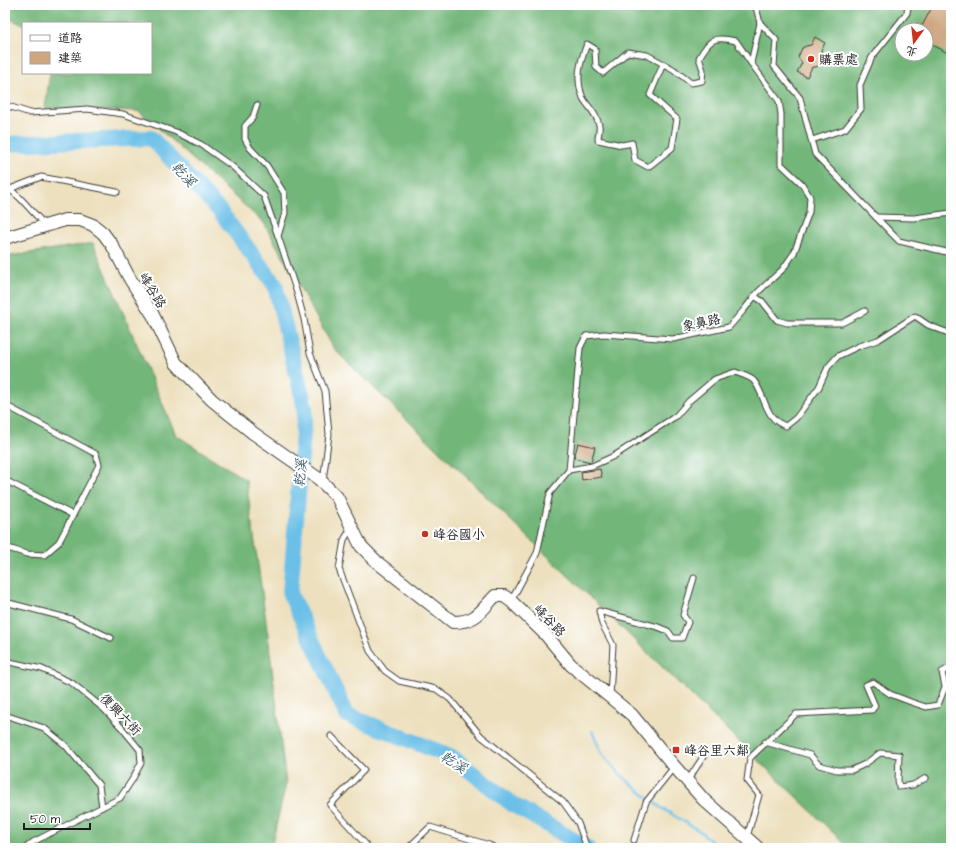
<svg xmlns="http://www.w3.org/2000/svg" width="956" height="853" viewBox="0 0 956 853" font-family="'Architects Daughter','LXGW WenKai TC',sans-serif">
<rect width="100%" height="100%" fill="#fff"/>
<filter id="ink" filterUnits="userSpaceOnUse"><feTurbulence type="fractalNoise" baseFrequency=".025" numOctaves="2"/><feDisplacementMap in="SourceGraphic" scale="8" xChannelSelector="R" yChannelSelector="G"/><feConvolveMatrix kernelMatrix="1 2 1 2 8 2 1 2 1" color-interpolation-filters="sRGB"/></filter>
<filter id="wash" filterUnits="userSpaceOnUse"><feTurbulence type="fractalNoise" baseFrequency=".012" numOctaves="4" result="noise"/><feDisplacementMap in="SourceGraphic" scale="16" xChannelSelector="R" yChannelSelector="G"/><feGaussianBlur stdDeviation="0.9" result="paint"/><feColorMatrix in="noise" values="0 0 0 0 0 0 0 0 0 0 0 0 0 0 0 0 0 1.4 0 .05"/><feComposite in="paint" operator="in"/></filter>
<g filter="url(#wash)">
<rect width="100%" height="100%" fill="#ede0be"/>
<g fill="#72b679" stroke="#47694a" fill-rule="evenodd">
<path d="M5,5h946v843h-102l-515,-499 -70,-126 -125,-112 -94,-3 5,-35h101v-50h-128v2l-18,-9zM902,30h24v24h-24z"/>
<path d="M93,243l83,192 70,45 22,155 18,149 -15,64h-266v-592h5z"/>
</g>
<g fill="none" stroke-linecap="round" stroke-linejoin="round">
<g stroke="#6cc0e8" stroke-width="2.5">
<path d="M5,139l2,5"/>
<path d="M592,731l10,23 18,20 17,15 23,18 41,25 12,11 4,5"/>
</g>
<path stroke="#6cc0e8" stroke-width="16" d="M5,144l146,-6 68,72 56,75 30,123 -15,186 57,121 105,42 60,47 75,44"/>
</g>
<g id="blocks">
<g fill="#cea67f">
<path d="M933,5h18v50l-25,-14v-11h-13l3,-7 6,3z"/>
<path d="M815,37l10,6 -4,7 2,7 -4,8 -3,2h-4l-5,10 -10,-5 5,-9 -4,-6 4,-9 4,-2 5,-1z"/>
<path d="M578,443l17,4 -4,15 -17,-4z"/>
<path d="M600,469l2,8 -20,3 -1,-8z"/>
</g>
</g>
</g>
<g filter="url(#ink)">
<use href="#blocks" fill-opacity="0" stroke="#3b3934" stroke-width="1"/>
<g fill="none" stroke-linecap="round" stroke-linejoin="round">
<defs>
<g id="service">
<path d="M760,23l16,17 -2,26 26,32 15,56 84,87 52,12"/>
<path d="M663,64l-13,31 27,24 -5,29 -24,19 -13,-7 -3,-17 -10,2 -24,-5c0,-5 2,-11 1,-15 -2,-11 -11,-18 -16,-27 -8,-19 -3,-36 4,-54l8,5 1,18 7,6 25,-21 19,3 26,14 18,14 11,-2 1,-11 -4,-12c11,-20 16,-22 37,-17l15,22"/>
<path d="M5,105l25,8 57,-4 36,5 53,18 26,13 31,22 31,29 14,40"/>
<path d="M257,105l-4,12 -8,9v13l5,9 17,18 17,27 1,20 -7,23 19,57 7,26 6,34 15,38 4,43 -6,48"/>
<path d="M812,140l33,-11 16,-20 -1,-24 12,-28 35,-44 1,-8"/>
<path d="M5,185l15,13 25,27"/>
<path d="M10,189l31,-12 76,15"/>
<path d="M876,217l38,1 37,-5"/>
<path d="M754,296l8,5 15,19 10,3h55l23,-12"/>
<path d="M5,405l91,49 3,11 -40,77 -15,13 -17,-1 -22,-7"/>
<path d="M569,470l23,-4 22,-10 62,-40 13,-15 26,-22 20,-7c5,2 16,5 19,9 12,15 10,38 32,45l10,-8 23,-31 9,-20 10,-11 21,-10 19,-6 37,-24 13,9 23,9"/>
<path d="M5,480l68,35"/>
<path d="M351,528l-7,12 -5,29 31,82 15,20 14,10 37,8 14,10 31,37 82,66 15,21 9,25"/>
<path d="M511,601l26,-48 13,-60 19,-23 11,-122 6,-12 18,-2 69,5 56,-12 14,-16 15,-19 25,-23 11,-16 15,-41 1,-15 -8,-13 -21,-20v-50l-2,-13 -28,-38 9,-40 -4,-16 -3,-2"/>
<path d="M5,602l66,17 40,19"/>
<path d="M5,661l37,8 30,14 32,26 17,18 19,23 1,13 -9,17 -12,18 -87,44 -7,6"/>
<path d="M610,696l3,-51 -11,-21 -3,-13 59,16 10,4 5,7h9l6,-16 -5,-7 11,-37"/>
<path d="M5,715l39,13 21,17 34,40 3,22"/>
<path d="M331,736l33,34 -34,35 39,43"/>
<path d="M765,742l45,13 9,10 18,5h15l13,-6 15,-11 19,2 -1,25 1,7 14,-2 13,-7"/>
<path d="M688,780l17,-26"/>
<path d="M747,837l12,-42 -12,-15 3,-22 46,-44 76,-4 3,-4 -9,-21 7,-3 17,12 21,8 15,5 12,-2 7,-18 -3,-15 9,-5"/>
<path d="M634,840l12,-38 28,-35"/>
<path d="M408,848l22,-21 59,18 6,3"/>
</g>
<path id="tertiary" d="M5,238l60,-18h15l13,5 10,8 9,12 18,34 23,36 23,48 36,37 41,33 66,46 18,18 24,49 17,17 75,59c23,0 27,-10 42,-26h9l7,5 35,34 25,30 61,50 42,51 30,34 54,48"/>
</defs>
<use href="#service" stroke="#3b3934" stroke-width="7"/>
<use href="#tertiary" stroke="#3b3934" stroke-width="14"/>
<use href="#service" stroke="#fff" stroke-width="5"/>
<use href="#tertiary" stroke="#fff" stroke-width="12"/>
</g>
</g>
<g fill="#c8321e" stroke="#fff" stroke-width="1.5">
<circle cx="811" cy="59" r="4"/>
<circle cx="425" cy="534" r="4"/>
<rect x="672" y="746" width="8" height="8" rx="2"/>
</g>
<g text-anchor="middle" stroke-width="4" stroke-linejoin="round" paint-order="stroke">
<g font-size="13" fill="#1c1c1c" stroke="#fff" text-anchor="start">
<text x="819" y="64">購票處</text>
<text x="433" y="539">峰谷國小</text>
<text x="684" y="755">峰谷里六鄰</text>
</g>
<g font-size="13" fill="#1c1c1c" stroke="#fff">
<text transform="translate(153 290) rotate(58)" y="5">峰谷路</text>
<text transform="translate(701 322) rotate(-12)" y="5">象鼻路</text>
<text transform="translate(550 620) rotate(46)" y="5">峰谷路</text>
<text transform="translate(121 714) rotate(46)" y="5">復興六街</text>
</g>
<g font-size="14" font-style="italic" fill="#3c5e6e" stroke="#fff">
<text transform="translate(184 174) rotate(47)" y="5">乾溪</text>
<text transform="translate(300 473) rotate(-85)" y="5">乾溪</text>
<text transform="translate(454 762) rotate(32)" y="5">乾溪</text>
</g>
</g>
<rect width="956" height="853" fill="none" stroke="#fff" stroke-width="20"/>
<rect x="22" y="22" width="130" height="52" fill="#ffffff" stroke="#a4a4a4"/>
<rect x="30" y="35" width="20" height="6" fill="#ffffff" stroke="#a4a4a4"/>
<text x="58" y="42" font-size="12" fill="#1c1c1c">道路</text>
<rect x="30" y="52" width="20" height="12" fill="#cea67f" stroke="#a4a4a4"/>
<text x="58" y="62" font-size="12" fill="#1c1c1c">建築</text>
<g transform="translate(914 42) rotate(195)"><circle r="19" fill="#ffffff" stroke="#a4a4a4"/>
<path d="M0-3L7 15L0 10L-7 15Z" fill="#c8321e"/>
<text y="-6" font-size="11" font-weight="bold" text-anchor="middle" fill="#1c1c1c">北</text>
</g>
<path d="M24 823v6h66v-6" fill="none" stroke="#1c1c1c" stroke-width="2"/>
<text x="30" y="823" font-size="12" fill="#1c1c1c" stroke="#ffffff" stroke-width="3" paint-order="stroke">50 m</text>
</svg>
